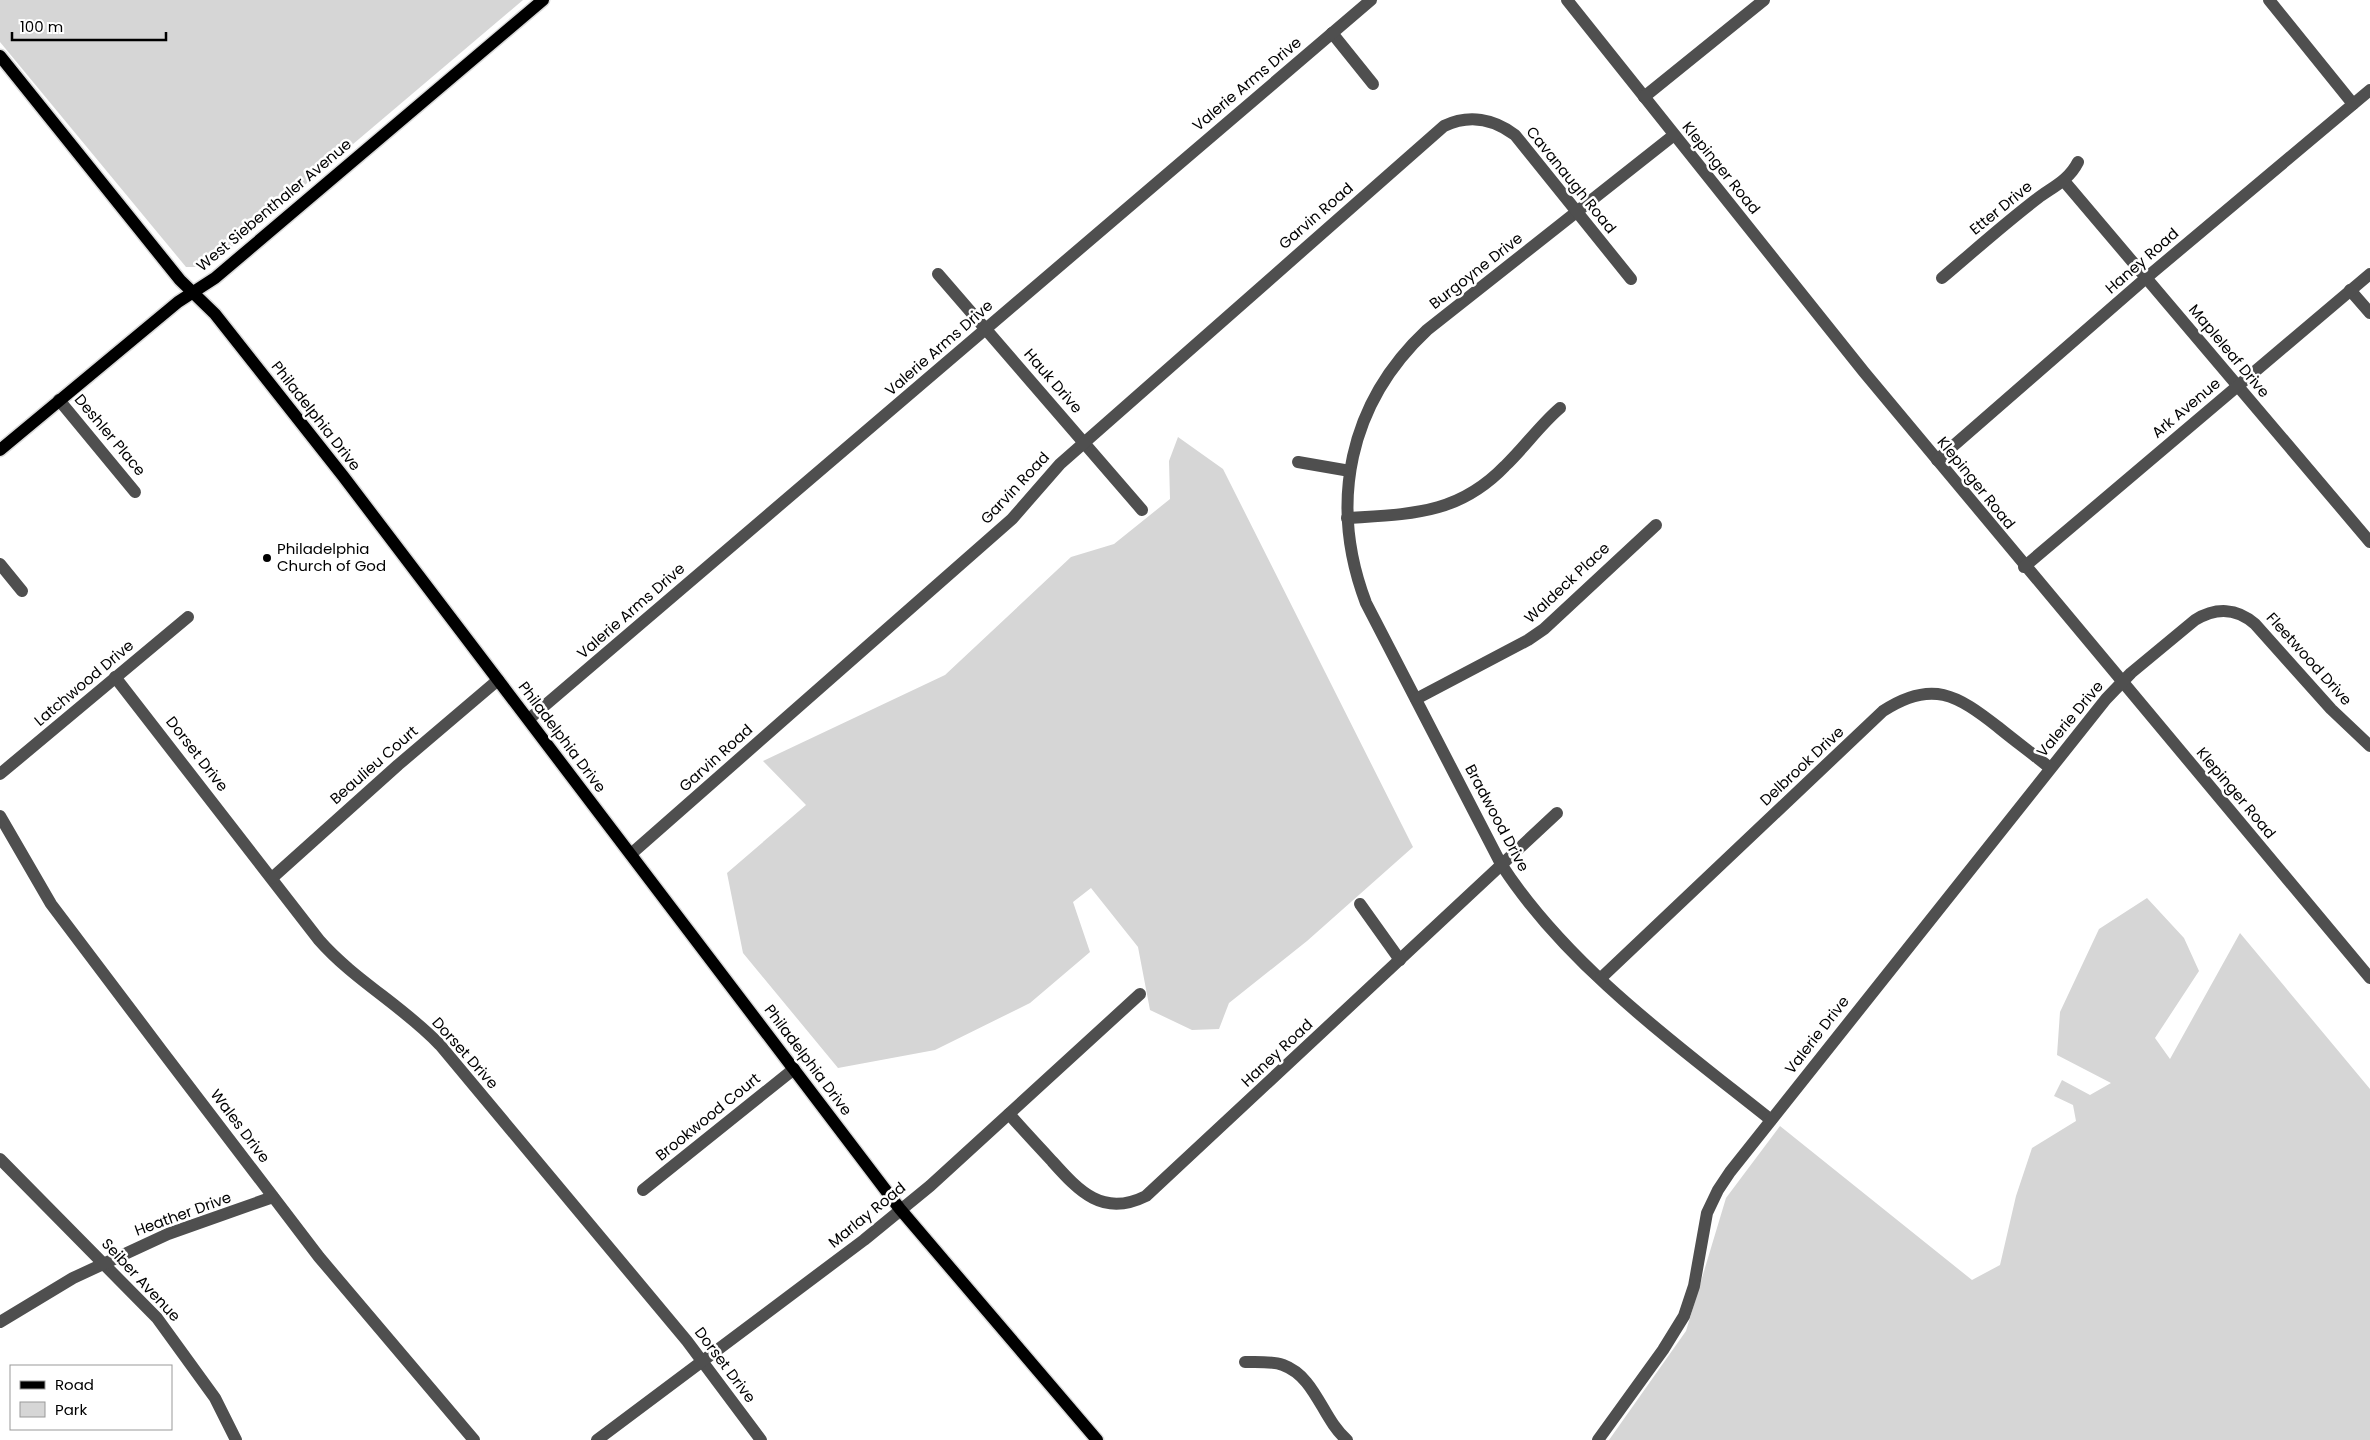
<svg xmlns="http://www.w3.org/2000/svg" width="2370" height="1440" viewBox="0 0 2370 1440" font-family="Poppins,sans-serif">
<rect width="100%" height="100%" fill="#fff"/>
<g fill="#d6d6d6">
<path d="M0,0h523l-315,267h-22l-186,-225z"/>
<path d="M1178,437l45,32 190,378 -106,94 -78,62 -10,26 -27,1 -42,-20 -12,-63 -47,-59 -18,14 17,50 -60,51 -95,47 -97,18 -95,-115 -16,-80 79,-68 -43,-44 182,-86 126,-118 43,-13 56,-45 -1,-38z"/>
<path d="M2147,898l37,40 15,33 -44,67 15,21 70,-126 130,156v351h-761l77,-109 40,-133 54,-72 192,154 28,-15 16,-69 16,-48 44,-27 -3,-16 -19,-9 8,-16 28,15 21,-12 -54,-28 3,-43 39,-83z"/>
</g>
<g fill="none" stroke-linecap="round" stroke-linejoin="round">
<defs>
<g id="major">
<path d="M0,56l180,224 35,34 128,162 557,733 197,231"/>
<path d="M0,450l178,-148 37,-24 328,-278"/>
</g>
</defs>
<use href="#major" stroke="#dbdbdb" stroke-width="15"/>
<g stroke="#4f4f4f" stroke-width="12">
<path d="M1567,0l297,372 506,606"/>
<path d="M2269,0l84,104"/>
<path d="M1332,33l41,51"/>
<path d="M1644,97l120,-97"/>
<path d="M1674,135l-247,195c-78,73 -99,173 -61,273l135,261c66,102 176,181 270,256"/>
<path d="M2064,181l306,361"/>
<path d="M938,274l204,236"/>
<path d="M1942,278c32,-27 63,-55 96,-80 15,-11 31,-18 40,-36"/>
<path d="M2350,290l20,23"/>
<path d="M59,400l76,92"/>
<path d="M1937,460l209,-182 224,-188"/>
<path d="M1298,462l52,9"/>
<path d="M1347,518c63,-4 111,-3 158,-52 19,-18 35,-41 55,-58"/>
<path d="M0,564l22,27"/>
<path d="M2024,567l346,-293"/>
<path d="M115,677l204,263c35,40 84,66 121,105l247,296 74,99"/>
<path d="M1416,699l112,-59 16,-11 112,-104"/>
<path d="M529,719l842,-719"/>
<path d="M0,774l188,-157"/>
<path d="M0,816l51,88 111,147 157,206 155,183"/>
<path d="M631,854l381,-335 48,-55 384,-338c25,-12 50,-7 71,9l116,144"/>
<path d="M272,878l126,-113 100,-85"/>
<path d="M1360,904l40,56"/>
<path d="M1601,978l282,-267c49,-32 74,-16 115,16 17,14 35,27 52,41"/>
<path d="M1009,1114c14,16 28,31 42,46 27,30 51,58 95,36l411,-383"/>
<path d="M0,1159l157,159 58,80 21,42"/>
<path d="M643,1190l151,-121"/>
<path d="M0,1322l73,-44 95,-44 105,-37"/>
<path d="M1245,1362c12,0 26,-1 38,3 33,12 39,54 64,75"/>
<path d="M597,1440l267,-200 66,-54 210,-192"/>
<path d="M1598,1440l65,-90 21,-34 10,-30 13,-73 11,-23 12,-18 376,-473 25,-26 64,-53c21,-13 42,-12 60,4l76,85 39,37"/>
</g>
<use href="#major" stroke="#000" stroke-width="12"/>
</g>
<circle fill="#000" stroke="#fff" stroke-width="2" cx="267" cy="558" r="5"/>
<g text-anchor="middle" stroke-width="5" stroke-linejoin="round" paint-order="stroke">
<g font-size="15" fill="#000" stroke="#fff">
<text transform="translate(1247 84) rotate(-40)" y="5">Valerie Arms Drive</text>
<text transform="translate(1721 168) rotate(51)" y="5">Klepinger Road</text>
<text transform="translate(1571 180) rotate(51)" y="5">Cavanaugh Road</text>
<text transform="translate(274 205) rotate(-40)" y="5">West Siebenthaler Avenue</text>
<text transform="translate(2001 208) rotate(-39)" y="5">Etter Drive</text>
<text transform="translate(1316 216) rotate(-41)" y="5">Garvin Road</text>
<text transform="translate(2142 261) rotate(-41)" y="5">Haney Road</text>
<text transform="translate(1476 271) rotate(-38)" y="5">Burgoyne Drive</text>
<text transform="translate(939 348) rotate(-41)" y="5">Valerie Arms Drive</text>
<text transform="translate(2229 351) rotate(50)" y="5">Mapleleaf Drive</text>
<text transform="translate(1053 381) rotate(49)" y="5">Hauk Drive</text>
<text transform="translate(2186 408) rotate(-40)" y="5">Ark Avenue</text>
<text transform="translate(316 416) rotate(52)" y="5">Philadelphia Drive</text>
<text transform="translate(110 435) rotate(50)" y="5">Deshler Place</text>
<text transform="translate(1976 483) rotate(51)" y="5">Klepinger Road</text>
<text transform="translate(1015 488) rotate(-47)" y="5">Garvin Road</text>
<text transform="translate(1567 583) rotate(-43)" y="5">Waldeck Place</text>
<text transform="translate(631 611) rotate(-41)" y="5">Valerie Arms Drive</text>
<text transform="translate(2309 659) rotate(48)" y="5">Fleetwood Drive</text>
<text transform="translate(84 683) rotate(-40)" y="5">Latchwood Drive</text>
<text transform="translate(2070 719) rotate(-50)" y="5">Valerie Drive</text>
<text transform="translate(562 737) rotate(53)" y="5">Philadelphia Drive</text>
<text transform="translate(197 754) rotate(52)" y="5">Dorset Drive</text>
<text transform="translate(716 758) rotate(-42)" y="5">Garvin Road</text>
<text transform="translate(374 765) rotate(-41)" y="5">Beaulieu Court</text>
<text transform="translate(1802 766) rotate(-43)" y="5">Delbrook Drive</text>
<text transform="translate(2236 793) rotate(50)" y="5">Klepinger Road</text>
<text transform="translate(1497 818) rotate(62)" y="5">Bradwood Drive</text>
<text transform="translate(1817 1035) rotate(-52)" y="5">Valerie Drive</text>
<text transform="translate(465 1053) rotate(48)" y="5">Dorset Drive</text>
<text transform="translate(1277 1053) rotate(-43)" y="5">Haney Road</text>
<text transform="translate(808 1060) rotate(53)" y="5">Philadelphia Drive</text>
<text transform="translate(708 1117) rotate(-39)" y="5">Brookwood Court</text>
<text transform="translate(240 1126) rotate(53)" y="5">Wales Drive</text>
<text transform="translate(183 1214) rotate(-20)" y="5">Heather Drive</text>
<text transform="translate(867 1215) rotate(-39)" y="5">Marlay Road</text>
<text transform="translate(141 1280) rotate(47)" y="5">Seiber Avenue</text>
<text transform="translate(725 1365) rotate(53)" y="5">Dorset Drive</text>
</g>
<g font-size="15" fill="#000" stroke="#fff" text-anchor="start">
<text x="277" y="554">Philadelphia<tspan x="277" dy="17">Church of God</tspan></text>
</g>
</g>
<rect x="10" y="1365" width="162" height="65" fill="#ffffff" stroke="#999999"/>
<rect x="20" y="1381" width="25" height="8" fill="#000000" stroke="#999999"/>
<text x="55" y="1390" font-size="15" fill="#000000">Road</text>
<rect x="20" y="1402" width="25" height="15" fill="#d6d6d6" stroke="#999999"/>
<text x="55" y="1415" font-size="15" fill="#000000">Park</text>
<path d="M12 32v8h154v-8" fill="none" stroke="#000000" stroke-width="2.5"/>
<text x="20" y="32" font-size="15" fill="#000000" stroke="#ffffff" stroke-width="4" paint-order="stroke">100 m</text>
</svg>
